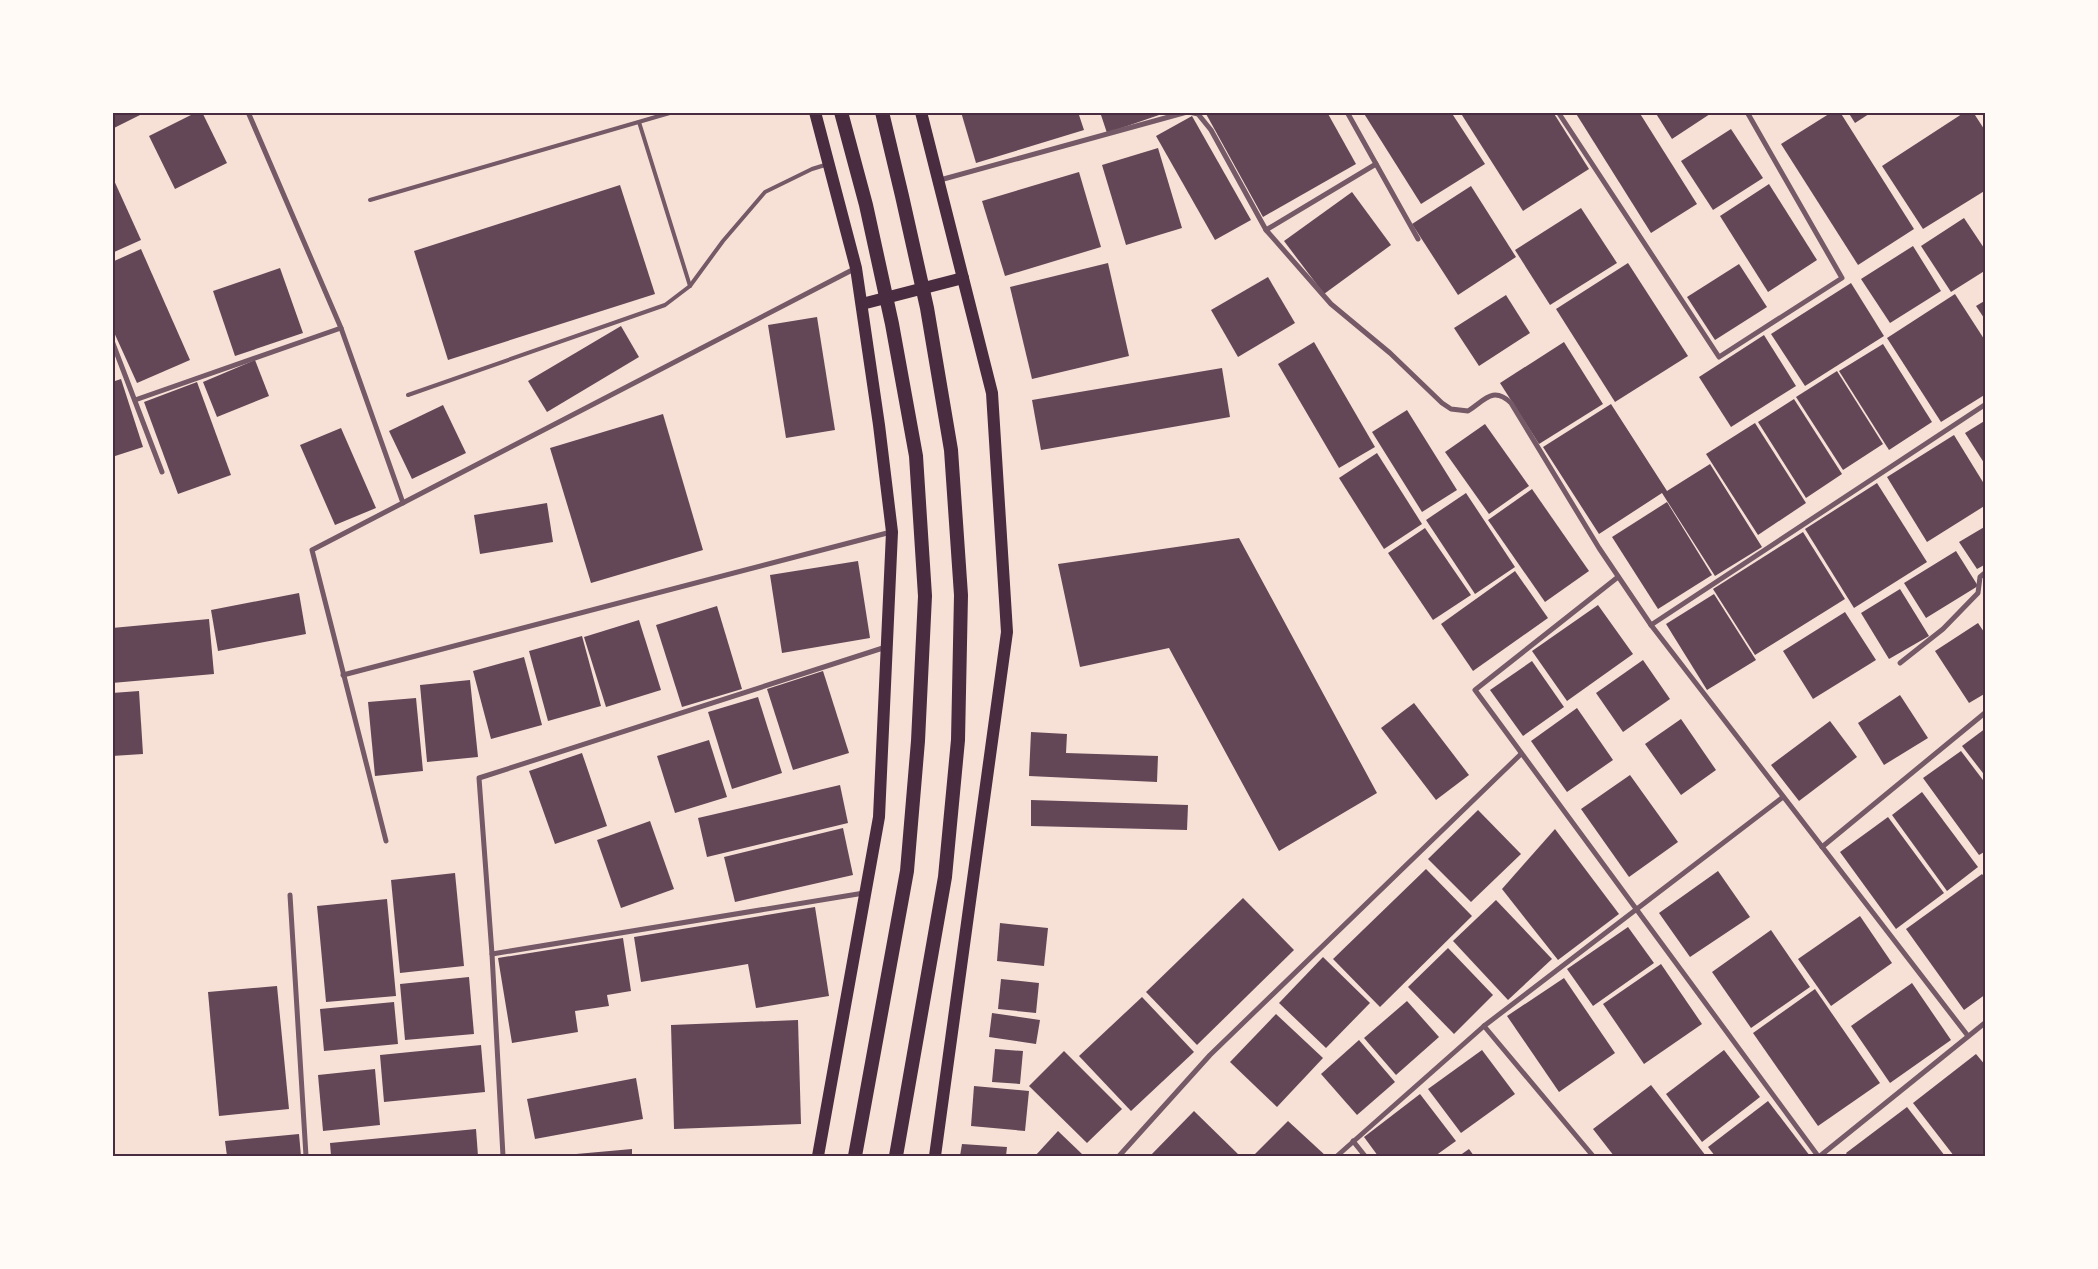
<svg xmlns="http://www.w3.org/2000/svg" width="2098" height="1269" viewBox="0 0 2098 1269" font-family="'PT Sans Narrow',sans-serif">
<rect width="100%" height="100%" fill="#f7e1d7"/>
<g fill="#644757">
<path d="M112,112h34l-34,17z"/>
<path d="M197,112h5l25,51 -52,26 -26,-53z"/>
<path d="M961,112h117l6,18 -108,33z"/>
<path d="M1100,112h58l1,3 -52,18z"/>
<path d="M1205,112h122l29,52 -93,53z"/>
<path d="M1363,112h88l34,52 -64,40z"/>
<path d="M1460,112h93l36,57 -66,42z"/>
<path d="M1575,112h64l58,92 -46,29z"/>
<path d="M1655,112h58l-41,27z"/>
<path d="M1832,112h8l74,117 -56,36 -77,-121z"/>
<path d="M1848,112h24l-17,11z"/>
<path d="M1965,112h8l13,20v58l-63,39 -41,-63z"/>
<path d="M1192,116l59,104 -36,20 -59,-104z"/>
<path d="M1731,129l32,49 -50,32 -32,-49z"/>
<path d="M1158,148l24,80 -56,17 -24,-80z"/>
<path d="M1079,172l22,75 -96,29 -23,-75z"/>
<path d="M112,176l29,64 -29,13z"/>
<path d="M1769,184l48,76 -49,32 -48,-76z"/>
<path d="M620,185l35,109 -207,66 -34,-109z"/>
<path d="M1471,186l45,71 -58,38 -46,-71z"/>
<path d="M1352,192l39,53 -67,49 -40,-53z"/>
<path d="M1581,208l36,55 -67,42 -35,-55z"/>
<path d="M1964,218l22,33v19l-35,22 -30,-46z"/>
<path d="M1913,246l28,45 -51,32 -29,-44z"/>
<path d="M141,249l49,111 -53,23 -25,-55v-66z"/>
<path d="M1108,263l21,93 -97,23 -22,-92z"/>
<path d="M1628,263l60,93 -73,46 -59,-93z"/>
<path d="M1739,264l28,43 -52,33 -28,-43z"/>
<path d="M280,268l23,65 -68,23 -22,-65z"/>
<path d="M1268,277l27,46 -57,34 -27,-47z"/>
<path d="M1851,283l33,53 -79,50 -34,-52z"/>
<path d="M1955,294l31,48v52l-45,28 -54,-84z"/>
<path d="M1506,295l24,38 -51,33 -25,-38z"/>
<path d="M1986,300v21l-10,-15z"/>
<path d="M817,317l18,113 -49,8 -18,-113z"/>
<path d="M621,326l18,31 -92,55 -19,-31z"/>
<path d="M1764,335l32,51 -65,41 -32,-50z"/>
<path d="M1314,342l61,105 -36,21 -61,-104z"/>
<path d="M1564,342l39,62 -64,40 -39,-61z"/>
<path d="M1883,344l49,78 -43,28 -50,-79z"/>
<path d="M255,360l14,36 -52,21 -14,-35z"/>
<path d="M1222,368l8,49 -189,33 -9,-50z"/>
<path d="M1837,371l46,73 -40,26 -47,-73z"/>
<path d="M121,379l22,68 -31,10v-75z"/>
<path d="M197,382l34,93 -53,19 -34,-92z"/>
<path d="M1794,399l48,75 -36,24 -48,-76z"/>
<path d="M1611,404l56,87 43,-27 52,83 -47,29 -53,-83 -63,41 -56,-87z"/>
<path d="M443,405l23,48 -54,26 -23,-48z"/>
<path d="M1407,410l50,80 -35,22 -50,-80z"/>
<path d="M663,414l40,136 -112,33 -41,-135z"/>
<path d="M1986,420v46l-21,-33z"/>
<path d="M1755,423l51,80 -48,32 -52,-81z"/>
<path d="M1485,424l44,62 -40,28 -44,-62z"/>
<path d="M341,428l35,80 -41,17 -35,-80z"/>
<path d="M1954,435l32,52v18l-59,37 -40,-65z"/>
<path d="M1377,453l45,71 -38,25 -45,-71z"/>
<path d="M1877,483l50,79 -73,46 -49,-79z"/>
<path d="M1532,489l57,82 -44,31 -57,-82z"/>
<path d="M1466,493l49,74 -40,27 -49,-74z"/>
<path d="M1667,502l45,73 -54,34 -46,-72z"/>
<path d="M547,503l6,39 -73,12 -6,-39z"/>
<path d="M1986,526v38l-9,5 -18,-27z"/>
<path d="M1425,528l46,67 -38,25 -45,-67z"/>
<path d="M1803,532l42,67 -90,56 -42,-66z"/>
<path d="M1239,538l138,255 -98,58 -110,-203 -89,19 -22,-103z"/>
<path d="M1956,551l22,35 -52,32 -22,-35z"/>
<path d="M858,561l12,77 -88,15 -12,-78z"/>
<path d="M1515,571l33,47 -75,53 -32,-47z"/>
<path d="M1900,589l29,47 -40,23 -28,-46z"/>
<path d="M299,593l7,41 -88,17 -7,-41z"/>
<path d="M1714,594l42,66 -49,30 -41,-66z"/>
<path d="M1598,605l35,49 -66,47 -35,-50z"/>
<path d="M717,606l25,83 -60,18 -26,-82z"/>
<path d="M1845,612l31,48 -63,39 -30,-48z"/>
<path d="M209,619l5,55 -102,9v-55z"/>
<path d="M639,620l22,70 -55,17 -22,-70z"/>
<path d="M1978,623l8,12v58l-17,10 -34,-52z"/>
<path d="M582,636l19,70 -53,15 -19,-70z"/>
<path d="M524,657l18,68 -51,14 -18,-68z"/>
<path d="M1643,660l27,39 -47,33 -27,-39z"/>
<path d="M1532,661l32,46 -41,29 -33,-46z"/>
<path d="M823,671l26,82 -56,17 -26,-81z"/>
<path d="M470,680l8,77 -51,5 -7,-77z"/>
<path d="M139,691l4,63 -31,2v-63z"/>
<path d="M1900,695l28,43 -44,27 -26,-42z"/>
<path d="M758,697l24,76 -50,16 -24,-77z"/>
<path d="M416,698l7,73 -48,5 -7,-74z"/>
<path d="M1414,703l55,72 -33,25 -55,-72z"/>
<path d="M1577,708l36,52 -46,32 -36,-51z"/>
<path d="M1681,719l35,51 -35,25 -36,-51z"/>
<path d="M1830,721l27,36 -58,44 -28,-36z"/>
<path d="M1986,728v49l-24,-31z"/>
<path d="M1031,732l36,2 -1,19 92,3 -1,26 -128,-6z"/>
<path d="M709,740l18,57 -52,16 -18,-57z"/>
<path d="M1961,751l25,33v67l-7,4 -56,-77z"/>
<path d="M582,753l25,73 -52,18 -26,-73z"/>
<path d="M1630,775l48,67 -49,35 -48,-68z"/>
<path d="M840,785l8,38 -141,34 -9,-39z"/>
<path d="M1922,792l56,75 -31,24 -55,-76z"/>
<path d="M1031,800l157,5 -1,25 -156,-4z"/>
<path d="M1478,810l43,44 -50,48 -43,-43z"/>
<path d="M1888,817l56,76 -48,36 -56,-77z"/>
<path d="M650,821l24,68 -53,19 -24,-68z"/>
<path d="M843,828l10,47 -118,27 -11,-45z"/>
<path d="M1555,829l64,85 -61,46 -56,-71z"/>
<path d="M1426,869l46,47 -92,91 -47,-48z"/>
<path d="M1718,871l32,46 -60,40 -31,-44z"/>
<path d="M455,873l9,93 -64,7 -9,-93z"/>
<path d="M1982,874l4,5v115l-22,16 -58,-81z"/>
<path d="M1243,898l51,52 -97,95 -51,-53z"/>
<path d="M387,899l9,97 -70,6 -9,-96z"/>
<path d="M1496,900l56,59 -44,41 -55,-59z"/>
<path d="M815,907l14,89 -73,12 -8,-44 -107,18 -7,-45z"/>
<path d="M1860,916l32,47 -61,43 -33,-47z"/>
<path d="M1000,923l48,5 -4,38 -47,-5z"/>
<path d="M1628,927l26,36 -61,43 -26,-37z"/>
<path d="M1771,930l39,57 -59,41 -39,-56z"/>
<path d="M623,938l8,53 -24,4 2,11 -34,5 3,21 -66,11 -14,-85z"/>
<path d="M1448,948l45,47 -39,39 -46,-47z"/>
<path d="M1323,957l47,46 -44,45 -47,-45z"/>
<path d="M1661,964l41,60 -58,40 -41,-60z"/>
<path d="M469,977l5,57 -69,6 -5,-56z"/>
<path d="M1564,978l51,75 -56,39 -52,-76z"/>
<path d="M1001,979l38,4 -3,30 -38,-4z"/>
<path d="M1912,983l39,57 -61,43 -39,-57z"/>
<path d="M277,986l12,123 -70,7 -11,-124z"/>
<path d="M1815,989l65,94 -62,43 -65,-93z"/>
<path d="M1142,997l52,55 -63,59 -52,-55z"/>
<path d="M1407,1001l32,36 -43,38 -32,-37z"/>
<path d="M394,1002l4,42 -74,7 -4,-42z"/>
<path d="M992,1013l48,7 -4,24 -47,-7z"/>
<path d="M1276,1014l47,44 -46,49 -47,-45z"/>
<path d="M798,1020l3,104 -127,5 -3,-104z"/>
<path d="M1359,1040l36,42 -38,33 -36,-41z"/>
<path d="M481,1045l4,47 -101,10 -4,-47z"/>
<path d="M995,1049l28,2 -3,33 -28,-2z"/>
<path d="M1482,1050l33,44 -54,39 -33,-44z"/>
<path d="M1724,1050l36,47 -58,45 -36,-48z"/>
<path d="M1064,1051l58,58 -35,34 -58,-57z"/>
<path d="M1976,1054l10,12v90h-32l-41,-53z"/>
<path d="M375,1069l5,56 -57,6 -5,-56z"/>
<path d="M636,1078l7,41 -108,20 -8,-40z"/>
<path d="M1651,1085l55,71h-92l-21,-27z"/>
<path d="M974,1086l55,5 -4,40 -54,-5z"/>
<path d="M1420,1094l36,47 -21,15h-57l-14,-19z"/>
<path d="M1768,1101l42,55h-95l-7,-9z"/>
<path d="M1907,1107l38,49h-97l-2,-3z"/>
<path d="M1194,1111l46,45h-90z"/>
<path d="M1288,1121l38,35h-73z"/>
<path d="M476,1129l2,27h-147l-1,-13z"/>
<path d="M1058,1131l24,23 -2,2h-45z"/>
<path d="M299,1134l2,22h-74l-2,-15z"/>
<path d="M962,1144l45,3 -1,9h-46z"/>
<path d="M632,1149v7h-67v-1z"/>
<path d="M1469,1149l5,7h-15z"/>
</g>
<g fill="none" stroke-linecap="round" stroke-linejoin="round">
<g stroke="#755966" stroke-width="4">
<path d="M639,122l51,164"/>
<path d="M370,200l303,-88"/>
<path d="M408,395l257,-90 25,-19 33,-45 42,-49 47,-23 13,-4"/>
</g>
<g stroke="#755966" stroke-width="5">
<path d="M248,112l93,216 62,175"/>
<path d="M1189,112l9,2 13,16 55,100 65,74 59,49 52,50 9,6 17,2c17,-11 25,-25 43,-8l88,145 52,77 317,411"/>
<path d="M1347,112l71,127"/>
<path d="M1558,112l161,245 123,-79 -95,-166"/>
<path d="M940,180l247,-68"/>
<path d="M1266,230l110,-66"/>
<path d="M112,341l50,131"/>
<path d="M135,400l206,-72"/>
<path d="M1618,577l-143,113 343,466"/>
<path d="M1651,625l335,-221"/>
<path d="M1900,663l43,-34 35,-36 2,-16 6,-5"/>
<path d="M343,675l548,-143"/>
<path d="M386,841l-74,-291 544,-282"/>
<path d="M1822,847l164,-135"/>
<path d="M290,895l16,261"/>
<path d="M492,954l372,-61"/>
<path d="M1484,1026l109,130"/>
<path d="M1353,1141l12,15"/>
<path d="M112,1153l1,3"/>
<path d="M503,1156l-11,-202 -13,-176 407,-131"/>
<path d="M1119,1156l91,-101 311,-301"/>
<path d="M1337,1156l147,-130 299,-229"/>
<path d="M1820,1156l166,-134"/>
</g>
<g stroke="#4a2c40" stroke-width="12">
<path d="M815,112l41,156 23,157 13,107 -13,285 -61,339"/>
<path d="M921,112l71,281 15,239 -72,524"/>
<path d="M862,304l101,-26"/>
</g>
<g stroke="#4a2c40" stroke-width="14">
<path d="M841,112l25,93 26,119 24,132 9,140 -7,145 -11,130 -52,285"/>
<path d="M882,112l20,84 25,112 24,142 10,145 -3,145 -13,137 -49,279"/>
</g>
</g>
<rect width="2098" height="1269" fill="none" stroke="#fffaf5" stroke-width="228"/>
<rect x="114" y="114" width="1870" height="1041" fill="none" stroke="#4a2c40" stroke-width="2"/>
</svg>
